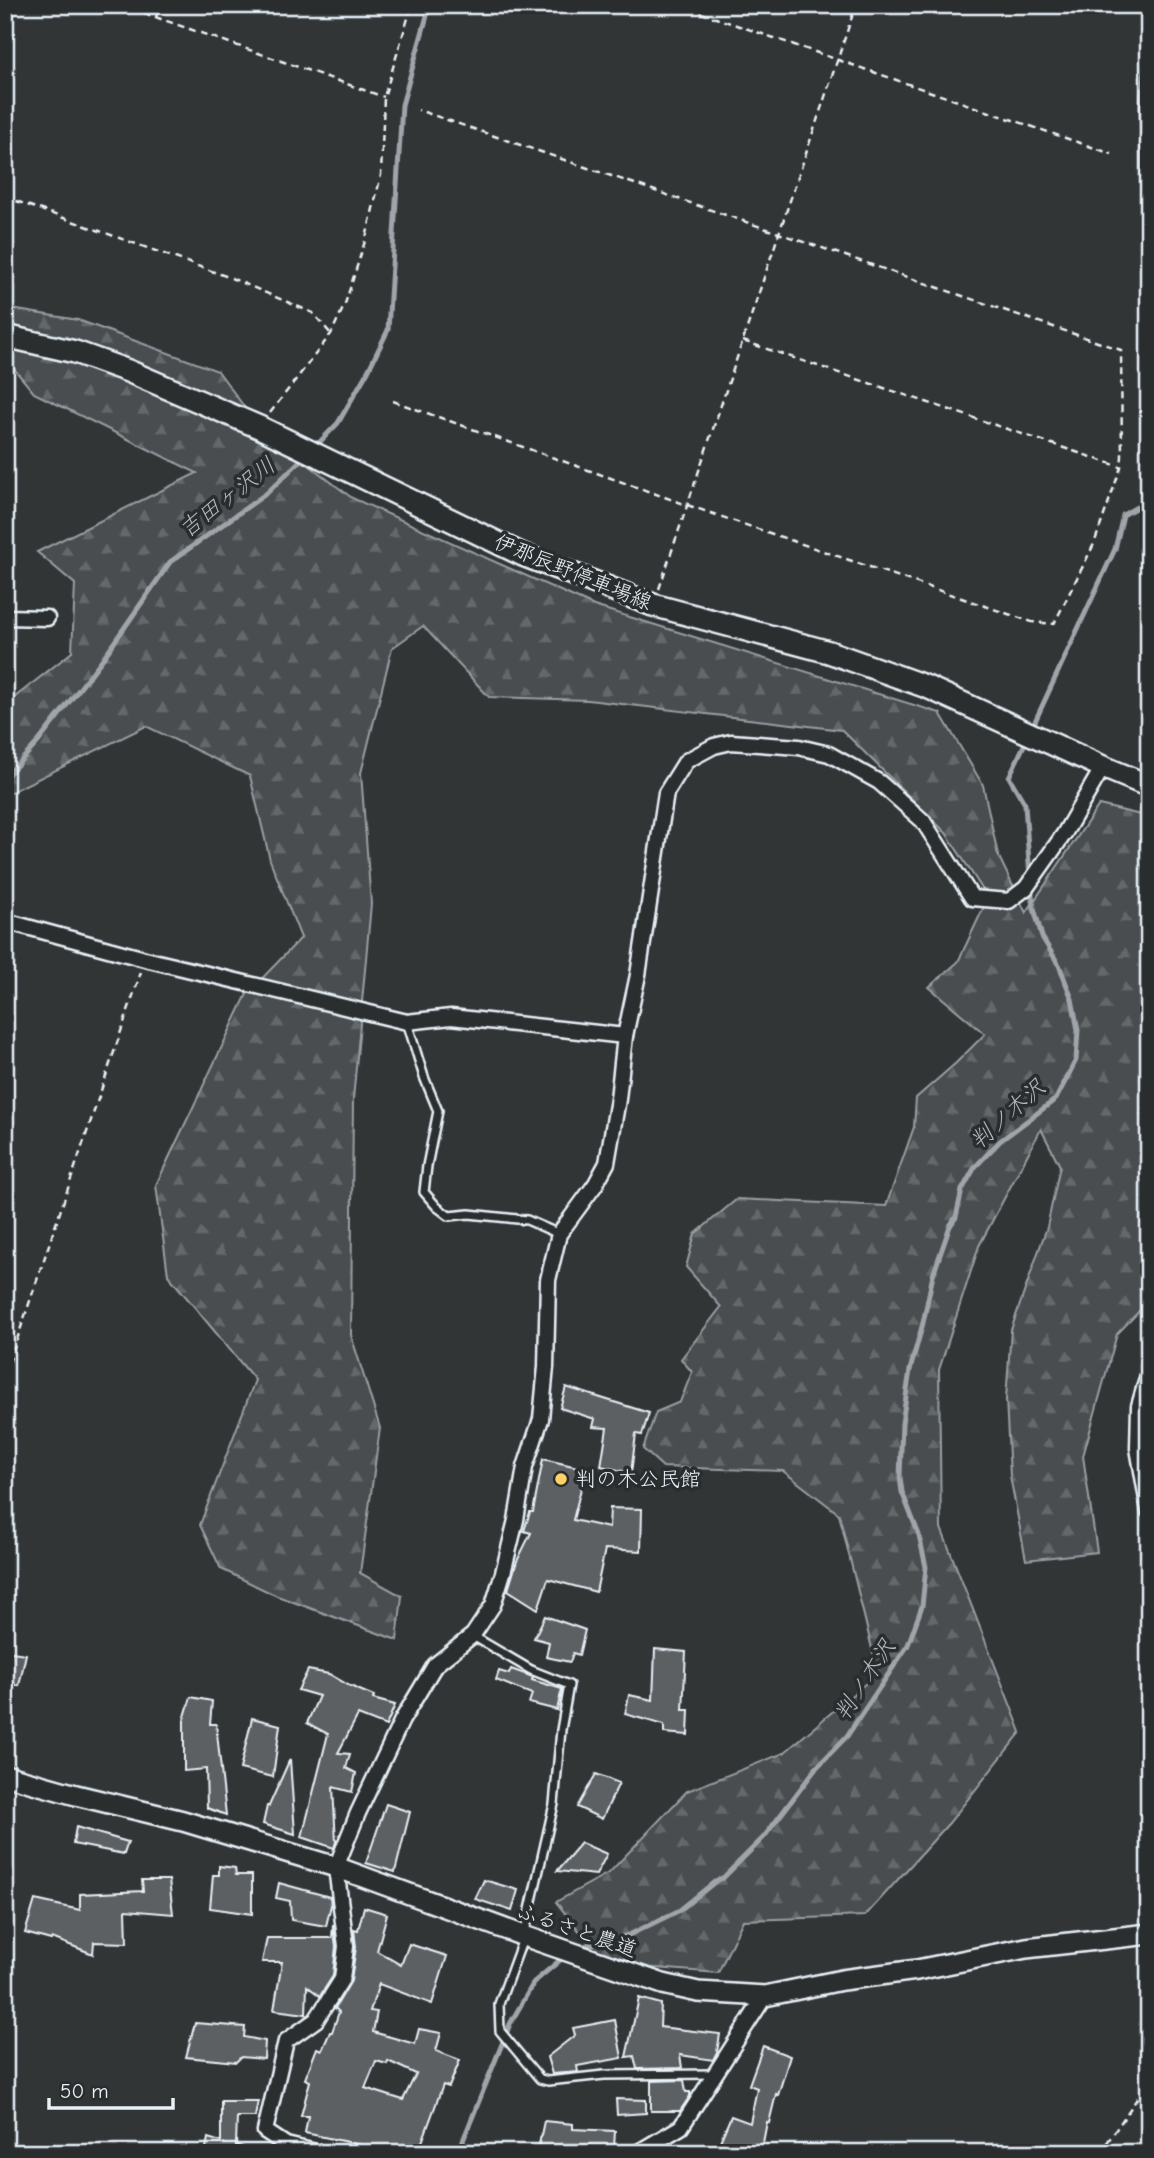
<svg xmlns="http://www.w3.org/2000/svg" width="1154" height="2158" viewBox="0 0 1154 2158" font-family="'Comic Neue','Klee One',sans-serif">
<defs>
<pattern id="forest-firs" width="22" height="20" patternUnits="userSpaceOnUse" patternTransform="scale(1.75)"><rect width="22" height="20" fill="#494d4f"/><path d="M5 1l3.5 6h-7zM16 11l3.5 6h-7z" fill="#636769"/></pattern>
</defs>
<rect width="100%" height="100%" fill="#323536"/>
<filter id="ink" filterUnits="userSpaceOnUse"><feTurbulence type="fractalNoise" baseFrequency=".0143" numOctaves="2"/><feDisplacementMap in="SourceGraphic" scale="14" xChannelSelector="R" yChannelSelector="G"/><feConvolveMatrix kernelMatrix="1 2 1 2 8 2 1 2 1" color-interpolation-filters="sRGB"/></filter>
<g filter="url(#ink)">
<path fill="url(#forest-firs)" stroke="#989fa4" stroke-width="2" d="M5,308l73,12 140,51 41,56 93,71 242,108 346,107 43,72 15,70 28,58 73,-108 50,12v484l-32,33 -34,122 14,96 -71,8 -16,-84 -4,-77 5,-69 36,-103 13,-61 -19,-37 -62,117 -40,124 2,158 80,204 -72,91 -84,93 -122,4 -25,53 -112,-9 -50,-62 54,-30 77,-81 97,-38 94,-80 -39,-159 -56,-43 -120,-4 -20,-18 13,-37 24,-10 12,-30 -11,-13 40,-52 -35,-40 9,-33 42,-35 149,7 28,-79 2,-29 40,-35 29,-29 -56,-47 29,-25 30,-64 -42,-65 -104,-103 -254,-30 -99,-3 -66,-71 -31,22 -31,125 10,131 -18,196 -2,235 29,93 -20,145 42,23 -5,44 -120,-44 -56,-27 -21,-44 55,-145 -87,-105 -12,-90 91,-191 54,-56 -31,-78 -20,-84 -104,-50 -141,69v-90l67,-53 3,-68 -38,-32 160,-79 -163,-80 -29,-35z"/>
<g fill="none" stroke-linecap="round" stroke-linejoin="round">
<g stroke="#9fa5aa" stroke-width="5">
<path d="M314,448l24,-25 30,-52 20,-41 14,-225 28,-100"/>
<path d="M1031,730l84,-181 8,-34 19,-11 6,-133 -7,-265 8,-82"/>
<path d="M1027,739l-18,38 16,27 5,74"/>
<path d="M5,778l34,-37 65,-84 66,-95 97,-69 40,-39"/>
<path d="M577,1950l7,-4 45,-11 51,-25 37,-30 6,-2 41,-41 53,-70 30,-31 61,-91 14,-39 4,-39 -7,-32 -17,-43 -2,-15 2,-54 8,-53 13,-47 10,-48 17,-49 6,-9 6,-27 13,-23 25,-26 56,-42 20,-39 2,-30 -6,-31 -13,-34 -17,-28 -8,-29 -3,-20"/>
<path d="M458,2153l52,-129 24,-42 31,-26"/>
</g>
</g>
<g fill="#5c6063" stroke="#e8f1f8" stroke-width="2" fill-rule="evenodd">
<path d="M566,1387l83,26 -7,22 -6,-1 -5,39 -30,-7 6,-38 -14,-1 2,-8 -35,-11z"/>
<path d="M543,1459l43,10 -13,51 36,8 1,-20 32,1 -1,42 -36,-2 -9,43 -48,-13 -10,30 -30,-19 9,-29 14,-28 -7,-2 6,-19h3z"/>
<path d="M545,1616l40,14 -6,25 -6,-2 -3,9 -24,-5 3,-15 -15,-4z"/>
<path d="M655,1649l31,3 -3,58h6l-1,25 -24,-2v-8l-39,-11 4,-19 24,5z"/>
<path d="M5,1651l21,3 -7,32 -14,-4z"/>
<path d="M511,1669l22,8 -1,3 30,9 -5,21 -28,-7 3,-9 -36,-14 3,-9 10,3z"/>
<path d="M308,1670l21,4 21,12 24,10 -1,3 22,6 -9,21 -28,-11 -20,38 12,1 -4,14 10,5 -4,19 -19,-5 3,55 -2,6 -32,-11 26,-103 -21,-11 12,-27 -21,-6z"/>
<path d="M191,1697l21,4 -2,23h6l10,91 -19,-7 -1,-39 -22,2v-51z"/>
<path d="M252,1718l28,7 -7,52 -33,-8z"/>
<path d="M290,1759l5,75 -32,-10 4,-18h2z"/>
<path d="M596,1774l23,9 -17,36 -25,-12z"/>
<path d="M386,1804l24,8 -15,60 -29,-9z"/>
<path d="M76,1827l52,15 -4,12 -51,-10z"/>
<path d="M581,1843l26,11 -11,21 -39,-4z"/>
<path d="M219,1866l16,2 1,7h16v39l-42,-6 3,-33h6z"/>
<path d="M142,1880h27l4,34 -47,-4 1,33 -33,-1 -1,12 -41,-16 -1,2 -26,-7 10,-33 45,10v-16l63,-3z"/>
<path d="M484,1880l34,10 -6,21 -37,-12z"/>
<path d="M279,1883l51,14 1,8 -5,21 -35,-6 -1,-19 -14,-3z"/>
<path d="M364,1907l23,7 -10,37 24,14 8,-21 38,12 -15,48 -53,-20 -9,27 7,1 -4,20 42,12 4,-15 22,4 -5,18 24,9 -11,27 -6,-2 -25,68h-42l-17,-5 2,-3 -56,-12 3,-17h-7l9,-35 -5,-2 12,-31 5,2 8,-18h2l7,-20 -4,-4 16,-27 5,-34 -2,-18 4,1zM376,2061l11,3 1,-3 28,13 -13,26 -38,-12z"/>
<path d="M333,1925l3,21 -3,30 -13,20 -13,-10 -1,28 -32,-4 8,-48h-20l5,-24h65z"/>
<path d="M639,1998l22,6 -1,23 60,7 -3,18 -4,8 -33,-5 2,13 -45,1 -3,-13 -8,1z"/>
<path d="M615,2020l7,38 -45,8 1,6 -26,2 -5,-17 28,-22 -2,-7z"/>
<path d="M195,2023l50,4 -1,10 21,4 -1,18 -23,-2 -5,5 -50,-5z"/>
<path d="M763,2046l27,10 -12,39 -2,-1 -7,29 -2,-1 -6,31h-46l16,-37 19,7 7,-35 -8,-3z"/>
<path d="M684,2080l2,12h4v4l-10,15h-29v-30z"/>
<path d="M616,2099l30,1v13l-29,2z"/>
<path d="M221,2101h37l-3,16h-18l-1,28 10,3v5h-41l3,-15 13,4z"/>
<path d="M544,2121l29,3v5l42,2 -1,17 -42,-3 -1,8h-16l-17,-4z"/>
</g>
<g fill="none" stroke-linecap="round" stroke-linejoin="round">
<defs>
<g id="lane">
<path d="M407,1022l17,55 14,34 -11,55 -3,26 13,15 12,9 20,-2 58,6 32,14"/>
<path d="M473,1636l58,34 38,15 -8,45 -7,74 -30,132 -25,68 1,27 40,48 8,2 56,-6 111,-1"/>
</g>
<g id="street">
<path d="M5,617l42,1"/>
<path d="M5,921l140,38 262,63 44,-5 174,19"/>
<path d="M1149,1372l-10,34 -1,42 11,63"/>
<path d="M1149,1897v7"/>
<path d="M320,2153l-34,-8 -21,-14 21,-90 30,-21 26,-41 4,-33 -10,-79 22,-54 44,-93 33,-55 38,-30 20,-30 10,-32 13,-53 9,-53 16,-48 5,-52 2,-87 11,-46 36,-49 12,-22 11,-64 7,-63 13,-61 28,-182 20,-32 28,-15 17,-4 68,5 30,7 50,28 44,39 49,77 37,3 17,-13 38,-54 39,-67"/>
<path d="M637,2153l44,-26 84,-131"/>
</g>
<path id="secondary" d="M5,1775l71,20 107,26 153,46 188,69 139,48 35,8 67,4 77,-16 75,-10 109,-22 123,-14"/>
<path id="primary" d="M5,336l70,16 53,19 131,56 264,128 130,50 176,47 98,35 176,80 46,19"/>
</defs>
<use href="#lane" stroke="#e8f1f8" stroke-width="12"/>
<use href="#street" stroke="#e8f1f8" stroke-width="19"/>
<use href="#secondary" stroke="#e8f1f8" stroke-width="24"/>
<use href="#primary" stroke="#e8f1f8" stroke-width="26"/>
<g stroke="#e8f1f8" stroke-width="2.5" stroke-dasharray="7 5" stroke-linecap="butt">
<path d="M121,5l263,92"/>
<path d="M678,5l434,149"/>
<path d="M156,17l4,-12"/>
<path d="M5,197l226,81 82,35 18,21"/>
<path d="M743,341l378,126"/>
<path d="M393,401l294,104 345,117 22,2 40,-80 27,-77 1,-11 -1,-106 -703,-240"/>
<path d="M270,413l61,-79 14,-30 21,-66 15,-63 3,-78 28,-92"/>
<path d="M659,589l197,-584"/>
<path d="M5,1375l136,-403"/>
<path d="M1100,2153l49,-72"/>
</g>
<use href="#lane" stroke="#2a2d2e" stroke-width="7"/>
<use href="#street" stroke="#2a2d2e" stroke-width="14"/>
<use href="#secondary" stroke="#2a2d2e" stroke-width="19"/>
<use href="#primary" stroke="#2a2d2e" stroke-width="21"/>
</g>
</g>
<circle fill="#ffd166" stroke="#2a2d2e" stroke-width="2.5" cx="561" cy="1479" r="7"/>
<g text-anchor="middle" stroke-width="7" stroke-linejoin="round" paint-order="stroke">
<g font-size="21" fill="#e8f1f8" stroke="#2a2d2e">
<text transform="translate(573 572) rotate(22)" y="7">伊那辰野停車場線</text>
<text transform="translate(577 1930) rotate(19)" y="7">ふるさと農道</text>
</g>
<g font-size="21" fill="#e8f1f8" stroke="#2a2d2e" text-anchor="start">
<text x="575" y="1486">判の木公民館</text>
</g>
<g font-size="23" font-style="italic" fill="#b1b8be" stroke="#2a2d2e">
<text transform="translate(227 497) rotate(-38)" y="8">吉田ヶ沢川</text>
<text transform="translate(1007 1114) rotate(-42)" y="8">判ノ木沢</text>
<text transform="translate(864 1680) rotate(-57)" y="8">判ノ木沢</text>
</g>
</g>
<rect width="1154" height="2158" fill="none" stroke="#2a2d2e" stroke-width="28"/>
<rect x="14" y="14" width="1126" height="2130" fill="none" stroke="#e8f1f8" stroke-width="2.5" filter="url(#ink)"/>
<path d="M49 2098v10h124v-10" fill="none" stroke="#e8f1f8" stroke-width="3.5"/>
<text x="60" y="2098" font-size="21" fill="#e8f1f8" stroke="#2a2d2e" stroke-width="5" paint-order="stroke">50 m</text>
</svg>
